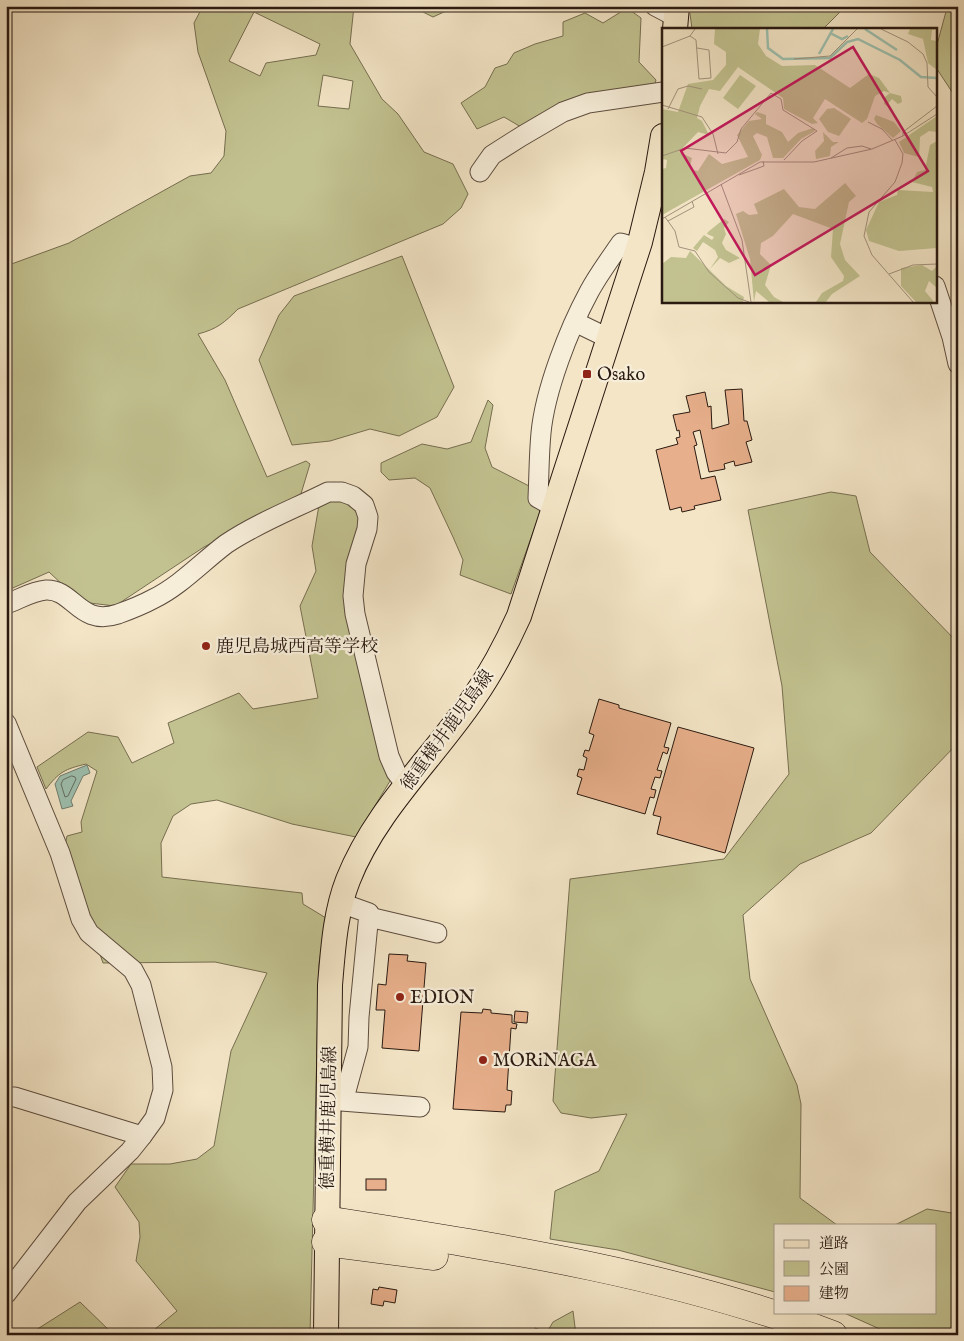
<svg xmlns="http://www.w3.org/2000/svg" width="964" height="1341" viewBox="0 0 964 1341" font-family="'IM FELL English','Noto Serif JP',serif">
<rect width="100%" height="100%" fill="#f3e5c6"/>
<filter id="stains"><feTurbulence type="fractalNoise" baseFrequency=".004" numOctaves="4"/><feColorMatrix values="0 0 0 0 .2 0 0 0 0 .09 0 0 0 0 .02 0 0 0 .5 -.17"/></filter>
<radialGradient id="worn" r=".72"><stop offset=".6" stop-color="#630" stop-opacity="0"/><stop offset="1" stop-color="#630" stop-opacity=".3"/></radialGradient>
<g fill="#c2c290" stroke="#766e50" fill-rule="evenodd">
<path d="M203,6h151l-4,38 32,55 16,15 26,38 29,12 15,30 -7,14 -18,16 -205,85c-14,14 -21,20 -40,25l27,46 42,97 39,-16 4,3 -10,33 -96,50 -89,59 -34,-4 -32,-30 -43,19v-325l63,-23 121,-67 21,-3 13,-17 2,-25 -28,-79 -4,-29zM254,12l66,32 -4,11 -50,8 -6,13 -31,-15zM323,75l30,6 -4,28 -31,-3z"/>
<path d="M427,6h30l-24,11 -10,-5z"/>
<path d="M689,6h157l-23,23h-131z"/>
<path d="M946,6h12v95l-23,-35v-14l12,-44z"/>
<path d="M627,8l14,10 -2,44 17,18 -2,7 -133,40 -17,-10 -27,12 -16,-26 24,-16 10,-19 12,-4 7,-11 21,-9 28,-8v-14l22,-9 18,10z"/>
<path d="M402,256l52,131 -17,30 -38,19 -29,-7 -40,12 -38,4 -33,-85 20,-45 15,-19z"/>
<path d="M488,400l5,5 -8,43 7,19 39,20 11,20 -31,87 -51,-19 3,-15 -10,-23 -23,-49 -15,-10 -26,2 -8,-8v-9l41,-19 25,5 24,-7z"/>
<path d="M831,492l25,4 14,56 88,91v100l-87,90 -71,31 -57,51 7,64 47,106 4,19 -1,94 37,27h-62v67l-157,-42 -68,-11 5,-48 44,-20 28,-57 -36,4 -30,-5 -8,-12 17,-222 154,-20 65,-85 -7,-88 -34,-176z"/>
<path d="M331,501c15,-1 23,3 28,18l7,175 24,87 -34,56 -64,-13 -75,-24 -26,4 -18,12 -12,27 1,34 140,16 1,11 23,14 -7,46 -9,371h-168l7,-1 28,-23 -41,-50 4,-24 -1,-15 -24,-35 16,-23h39l27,-5 17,-13 17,-95 36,-78 -52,-11 -112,1 -39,-113 3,-14 15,-4 -1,-10 16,-51 -11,-7c-21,5 -27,8 -40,25l-9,-22 51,-35 30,5 14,26 42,-20 -6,-20 71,-30 14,16 65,-11 -18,-92 16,-35 -4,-25 7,-41z"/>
<path d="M927,1209l31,5v121h-65l-51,-23h93v-87h-40z"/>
<path d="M80,1302l34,33h-86z"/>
<path d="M573,1311l3,24h-42l1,-7 12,4 6,-10z"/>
</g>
<path fill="#9dc0af" stroke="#6f7d6f" d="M87,765l3,8 -7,3 -12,25 2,5 -11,3 -7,-25 5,-8z"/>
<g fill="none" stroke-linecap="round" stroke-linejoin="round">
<path stroke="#636c60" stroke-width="1" d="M72,776l3,1 1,2 -8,17 -3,1 -4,-13 2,-4z"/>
</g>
<g fill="#e7af8b" stroke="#291910">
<path d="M742,389l2,32h3l5,19 -6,2 6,20 -17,4 -1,-5 -10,3 1,5 -16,3 -9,-42 -7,2 4,13 -3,1 7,33 14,-3 6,24 -27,6 1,3 -13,3 -1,-5 -11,3 -14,-60 22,-6 -2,-6 4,-1 -1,-7 -2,1 -4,-16 17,-3 -4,-16 19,-4 3,15 3,-1 1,23 17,-5 -4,-34z"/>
<path d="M599,699l20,6v3l52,15 -7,24 5,1 -2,6 -4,-2 -6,18 5,1 -2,7 -5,-1 -4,12 5,1 -2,8 -4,-1 -5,17 -68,-20 5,-16 -5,-2 2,-7 5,1 3,-12 -4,-2 2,-6 4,1 5,-16 -5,-2z"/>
<path d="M678,727l76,21 -29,105 -68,-19 4,-17 -8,-2z"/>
<path d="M389,954l19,1 -1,6 19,2 -7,88 -37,-3 3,-38h-9l2,-26 8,1z"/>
<path d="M483,1009l8,1v3l21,2v8l5,1 -1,5 -5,-1 -4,62 5,1 -1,14h-5l-1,7 -52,-3 8,-97 21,1z"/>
<path d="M515,1011l13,1 -1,11 -13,-1z"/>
<rect x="366" y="1179" width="20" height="11"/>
<path d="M379,1287l18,3 -2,13 -11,-2 -1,5 -12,-2 2,-15 5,1z"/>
</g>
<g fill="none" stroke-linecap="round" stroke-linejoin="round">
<defs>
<g id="minor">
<path d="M655,6l21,11"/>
<path d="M480,172l12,-17 30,-19 41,-24 25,-9 75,-11"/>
<path d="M935,286l17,51 6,27"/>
<path d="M575,322l35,17"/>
<path d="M554,507l-16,-9c1,-22 1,-44 3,-65 4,-43 28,-104 48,-141 9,-17 21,-33 32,-49l17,5"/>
<path d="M6,604c12,-4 26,-13 40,-14 28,-1 33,37 72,24 11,-4 24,-9 35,-15 27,-13 49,-37 73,-55 31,-21 68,-35 102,-52h14l11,4 11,9 4,12 -1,12 -11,35 -3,32 2,18 34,142 7,16 10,13"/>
<path d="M6,723l54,130 21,66 8,14 44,37 8,15 21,82 1,23 -8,28 -13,18 -12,15 -53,51 -71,92"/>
<path d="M369,917l68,16"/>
<path d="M328,1090l18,1 12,-44 1,-30 10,-104 -28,-10"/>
<path d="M6,1097h9l127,39"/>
<path d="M328,1100l92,7"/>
</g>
<g id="major">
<path d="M675,29l2,-23"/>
<path d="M326,1335l4,-350c3,-35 5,-72 18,-105 27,-69 84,-121 125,-181 18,-26 33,-54 46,-83l121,-374 17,-70 6,-36"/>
</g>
<g id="highway">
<path d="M326,1220c171,27 344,53 507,115"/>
<path d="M326,1242l108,14"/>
</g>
</defs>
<use href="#minor" stroke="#5c4c3e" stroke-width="21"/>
<use href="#major" stroke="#291910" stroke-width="26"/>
<use href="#highway" stroke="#291910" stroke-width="29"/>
<use href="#minor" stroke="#f7eeda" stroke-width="19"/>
<use href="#major" stroke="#f3e5c6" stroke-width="24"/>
<use href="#highway" stroke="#f3e5c6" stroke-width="28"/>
</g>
<g fill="#8f2418" stroke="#f7eeda" stroke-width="2">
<rect x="582" y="369" width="10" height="10" rx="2.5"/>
<circle cx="206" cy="646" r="5"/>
<circle cx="400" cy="997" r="5"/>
<circle cx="483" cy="1060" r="5"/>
</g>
<g text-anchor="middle" stroke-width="4.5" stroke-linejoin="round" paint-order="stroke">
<g font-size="18" fill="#291910" stroke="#f7eeda" text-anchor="start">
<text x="597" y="380">Osako</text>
<text x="216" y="652">鹿児島城西高等学校</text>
<text x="410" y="1003">EDION</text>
<text x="493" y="1066">MORiNAGA</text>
</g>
<g font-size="18" fill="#291910" stroke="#f7eeda">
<text transform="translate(447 730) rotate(-54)" y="6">徳重横井鹿児島線</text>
<text transform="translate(328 1118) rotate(-89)" y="6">徳重横井鹿児島線</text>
</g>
</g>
<g transform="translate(662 28)">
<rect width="275" height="275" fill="#f3e5c6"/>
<path d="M53,1h45l-2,15 8,12 16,10 33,-1 35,23 19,-14 10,4 11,15 11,3 1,6 -4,2 -6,-5 -5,6 4,4 -7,-5 1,-7 5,-4 -6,-2 -9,5 -8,23 -5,4 -37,-24 -12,19 5,5 -6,1 -28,-15 -1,-11 -45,-31 -18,24 -11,-2 -9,17 -3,12 5,3 7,14 -11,-3 -19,20 13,6 -2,8 3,4 5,1 11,-17 13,10 26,-7 -11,-22 12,-14 13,-2 -7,-5 2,-2 9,3v9l16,8 6,10 10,-9 15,-5 2,3 -14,8 -18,19h-10l-6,-21 -10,-4 -4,3 9,19 -2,5 -98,55v-46l4,-1 1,-8 -5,-1v-50l16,3 10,-28 25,-4 13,-15v-13l-12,-8zM248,1h27l-5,1 -1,10 6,1v29l-9,-7 -5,-24 -15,-5zM78,47l16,11 -18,23 -15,-11zM172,80l17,11 -12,17 -11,-4 -9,-13 8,-10zM214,87l18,7 7,9 -8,7 -16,-14 -3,-5zM275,88v16l-8,-1 -9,6 -1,20 -15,-4 -5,-11zM161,104l10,10h6l-8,5 -1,9 -14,3 -1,-8 9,-10zM275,113v107l-38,3 -30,-10 -3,-11 13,-28 18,-7 1,-5 35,2 -1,-5 -20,-5 5,-10 8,-2 5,-25zM183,155l11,13 -7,6 -9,42 5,16 15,16 -28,18 -6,8h-10l6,-9 21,-12 1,-5 -13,-19 2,-28 -40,-15 -20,22 -12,7 -1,11 11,11 -6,20 9,12 9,5h-14l-13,-11 -2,11 -4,-43 -14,-45 7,-3 6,4 9,-1 -4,-10 30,-15 15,18 16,2zM62,191l5,3 -5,6 2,6 -4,9 4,7 14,8 -11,5 -9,-5 -10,11 8,-12 -3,-7 -12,-8 -6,9 -4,-3 11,-13 8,5 2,-3 -7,-3 1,-2zM28,223l36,35 18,11 -1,5h-81v-38l9,-7 15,1zM260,237l10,6 5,-5v22l-8,-7 -4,10 9,11h-18l-15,-16v-18z" fill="#c2c290"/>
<path fill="none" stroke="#9dc0af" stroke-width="2.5" d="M105,1l1,19 15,11 47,-1 17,-16 11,-3 42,21 21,17 16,1M203,1l32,21M168,5l12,6 6,-3M157,26l14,-25"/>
<path fill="none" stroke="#a2937d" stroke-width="1" d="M219,1l27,13 15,12 4,9 1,24 9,10M28,8l6,4 3,39 12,-1 -2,-28 -12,-2M0,19l28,-11 5,-7M132,31l36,-3 27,-27M0,77l40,12 11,17 5,20M6,81l10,-20 10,-3 14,3M206,94l14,7 11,12M241,108v-4l34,-26M233,112l8,14 -1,9 -7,19 -26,30 -5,24 8,19 41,47M0,128l23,-8 41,5 11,-11 4,-13 30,-36 10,6 2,11 34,21 -15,10 -18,19M169,130l16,-10 15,-2 9,3M77,147l25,-9 -1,-5M59,156l21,56 9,62M3,189l10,14 4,16 16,4 14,21 29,26 11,4M0,191l98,-57h54l58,-13 31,-13 34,-22M6,193l26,-14 -2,-6M227,246l24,-9 24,-1"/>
<path fill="#c2185b" fill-opacity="0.15" stroke="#c2185b" stroke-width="2.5" d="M191,19l75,124 -173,104 -74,-124z"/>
<rect width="275" height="275" fill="none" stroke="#291910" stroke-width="2.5"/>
</g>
<rect width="964" height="1341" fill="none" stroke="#f3e5c6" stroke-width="25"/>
<rect x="8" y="8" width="949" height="1326" fill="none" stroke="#291910" stroke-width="2.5"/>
<rect x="12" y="12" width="939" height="1316" fill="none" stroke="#291910"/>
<rect x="774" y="1224" width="162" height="90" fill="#f7eeda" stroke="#a59989"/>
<rect x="784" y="1240" width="25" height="8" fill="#f3e5c6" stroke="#a59989"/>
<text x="819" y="1248" font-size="15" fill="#291910">道路</text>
<rect x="784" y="1261" width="25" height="15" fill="#c2c290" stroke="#a59989"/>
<text x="819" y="1274" font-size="15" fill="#291910">公園</text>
<rect x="784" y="1286" width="25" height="15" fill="#e7af8b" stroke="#a59989"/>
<text x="819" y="1298" font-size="15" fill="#291910">建物</text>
<rect width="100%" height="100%" filter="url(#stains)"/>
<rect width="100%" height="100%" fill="url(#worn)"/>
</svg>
